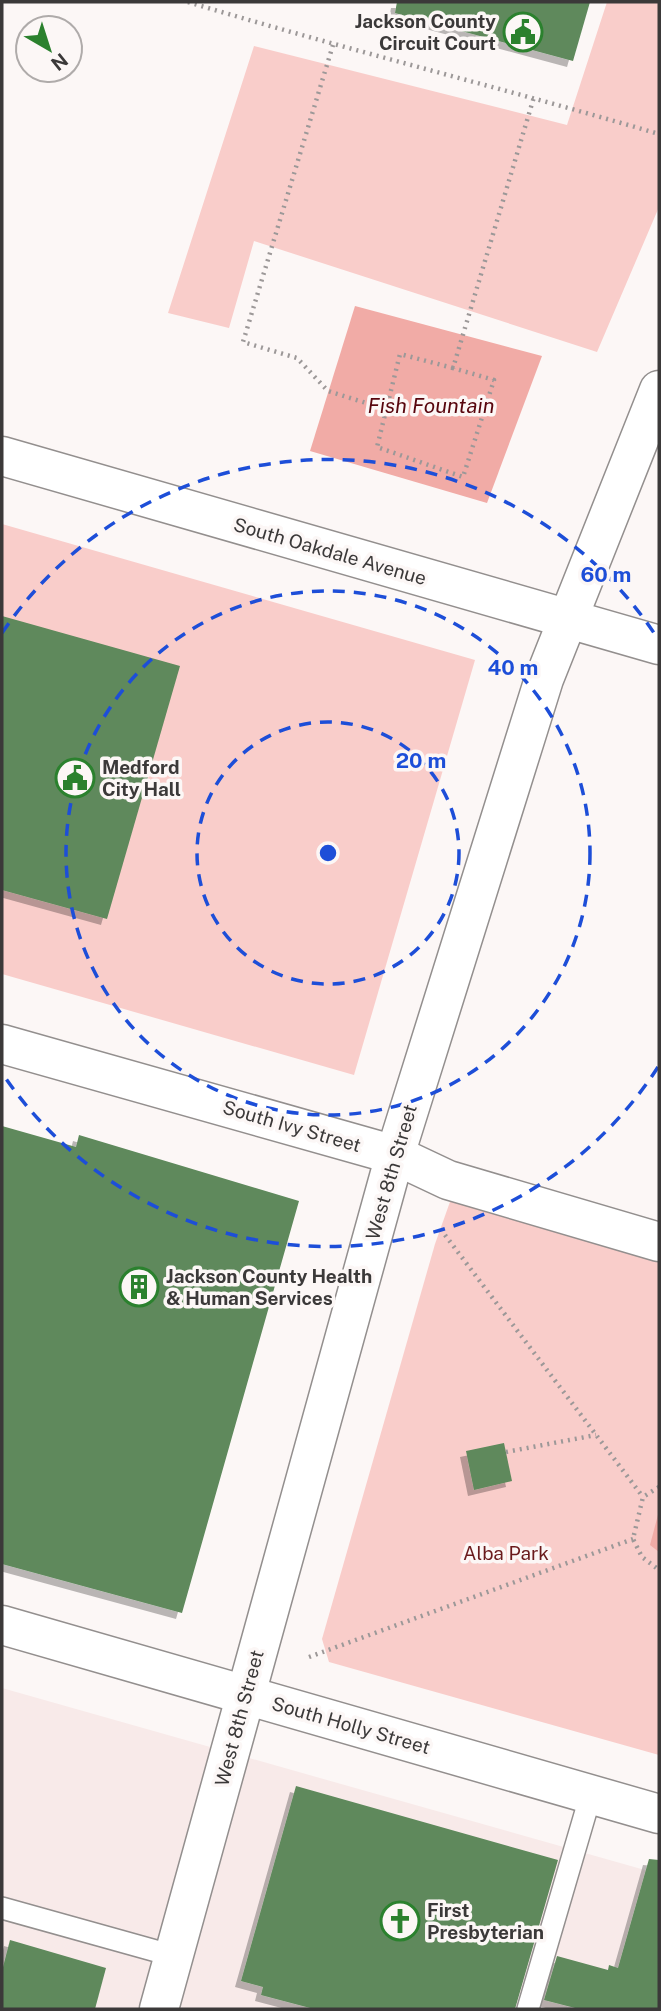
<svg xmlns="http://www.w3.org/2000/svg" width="661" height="2011" viewBox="0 0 661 2011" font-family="'Public Sans',sans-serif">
<defs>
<filter id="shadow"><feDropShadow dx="-6" dy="6" stdDeviation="0" flood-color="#0004"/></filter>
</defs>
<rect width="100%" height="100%" fill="#fcf7f6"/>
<path fill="#f8eae9" d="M2,1688l657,186v135h-657z"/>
<g fill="#f9cdca">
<path d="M607,2h52v205l-62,145 -343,-111 -25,87 -61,-15 86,-267 313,79z"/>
<path d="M2,524l473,136 -121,415 -352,-101z"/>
<path d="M451,1199l208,59v497l-330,-93 -7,-23 113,-395z"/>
</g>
<g fill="#f1aba6">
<path d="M355,306l187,50 -55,147 -177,-52z"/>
<path d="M659,1511v41l-9,-7z"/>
</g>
<g fill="#5e895c" filter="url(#shadow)">
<path d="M397,2h193l-17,59 -178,-48z"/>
<path d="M2,616l178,50 -73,253 -105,-29z"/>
<path d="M2,1126l74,21 3,-12 220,66 -117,412 -180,-49z"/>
<path d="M504,1443l8,38 -38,9 -8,-39z"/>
<path d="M296,1786l262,74 -43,149h-201l-53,-14 2,-8 -22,-6z"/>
<path d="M649,1859l10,1v149h-80l-35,-9 13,-44 51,14 1,-5 9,3z"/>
<path d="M10,1940l96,28 -11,41h-93v-38z"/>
</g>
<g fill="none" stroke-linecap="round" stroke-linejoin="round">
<defs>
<g id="service">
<path d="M2,1908l172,48"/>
<path d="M528,2009l63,-215"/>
</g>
<path id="minor" d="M2,1044l393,111 53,25 211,62"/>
<g id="tertiary">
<path d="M2,456l657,189"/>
<path d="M2,1625l657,189"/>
</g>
<path id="secondary" d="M159,2009l236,-854 149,-476 115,-289"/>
</defs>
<use href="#service" stroke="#938f8e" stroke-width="24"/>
<use href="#minor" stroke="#938f8e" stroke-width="41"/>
<use href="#tertiary" stroke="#938f8e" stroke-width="41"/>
<use href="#secondary" stroke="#938f8e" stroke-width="41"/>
<g stroke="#9c9898" stroke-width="4.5" stroke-dasharray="2 5" stroke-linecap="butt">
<path d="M188,2c156,47 315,86 471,132"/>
<path d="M333,45l-90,297 54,16 31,33 57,18"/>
<path d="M453,368l-53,-14 -23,93 86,30 31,-97 -41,-12 81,-271"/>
<path d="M445,1235l198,262"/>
<path d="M506,1452l90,-17"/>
<path d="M659,1487l-16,10 -10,42 9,18 17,13"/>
<path d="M309,1657l324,-118"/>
</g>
<use href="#service" stroke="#fff" stroke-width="21"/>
<use href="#minor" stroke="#fff" stroke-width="38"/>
<use href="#tertiary" stroke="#fff" stroke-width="38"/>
<use href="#secondary" stroke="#fff" stroke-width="38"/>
</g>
<g fill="none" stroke="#1d4ed8" stroke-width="3.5" stroke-dasharray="12 9">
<circle cx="328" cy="853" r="131"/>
<circle cx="328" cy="853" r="262"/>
<path d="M658 1067A393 393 0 0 1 2 1073M2 633A393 393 0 0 1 658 639"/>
</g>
<defs>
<symbol id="civic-ring" viewBox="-11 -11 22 22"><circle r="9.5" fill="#fcf7f6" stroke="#2b812e" stroke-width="1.5"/><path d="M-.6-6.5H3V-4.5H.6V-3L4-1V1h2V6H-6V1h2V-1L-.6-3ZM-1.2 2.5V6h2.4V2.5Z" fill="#2b812e"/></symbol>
<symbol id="building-ring" viewBox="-11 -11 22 22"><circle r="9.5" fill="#fcf7f6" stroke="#2b812e" stroke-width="1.5"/><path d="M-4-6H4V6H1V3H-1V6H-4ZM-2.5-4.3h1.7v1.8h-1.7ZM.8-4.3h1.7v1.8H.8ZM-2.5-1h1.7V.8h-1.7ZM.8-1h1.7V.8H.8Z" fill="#2b812e"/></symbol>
<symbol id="church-ring" viewBox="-11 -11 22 22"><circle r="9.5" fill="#fcf7f6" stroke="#2b812e" stroke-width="1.5"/><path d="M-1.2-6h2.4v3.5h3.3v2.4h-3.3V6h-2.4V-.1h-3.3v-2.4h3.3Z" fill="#2b812e"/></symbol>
</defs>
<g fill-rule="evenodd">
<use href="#civic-ring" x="501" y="10" width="44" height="44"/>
<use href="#civic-ring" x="53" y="756" width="44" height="44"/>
<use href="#building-ring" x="117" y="1265" width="44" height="44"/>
<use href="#church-ring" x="378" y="1899" width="44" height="44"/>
</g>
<g text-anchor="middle" stroke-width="7" stroke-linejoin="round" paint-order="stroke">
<g font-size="19" font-weight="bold" fill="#3b3939" stroke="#fcf7f6" text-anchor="start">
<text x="496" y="28" text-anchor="end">Jackson County<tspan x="496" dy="22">Circuit Court</tspan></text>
<text x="102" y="774">Medford<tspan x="102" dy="22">City Hall</tspan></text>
<text x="166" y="1283">Jackson County Health<tspan x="166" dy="22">&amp; Human Services</tspan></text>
<text x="427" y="1917">First<tspan x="427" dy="22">Presbyterian</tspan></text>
</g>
<g font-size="19" fill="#3b3939" stroke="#fcf7f6">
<text transform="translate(330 551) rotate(16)" y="7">South Oakdale Avenue</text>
<text transform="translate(292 1126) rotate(16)" y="7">South Ivy Street</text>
<text transform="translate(391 1172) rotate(-74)" y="7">West 8th Street</text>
<text transform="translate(239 1718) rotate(-75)" y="7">West 8th Street</text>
<text transform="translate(351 1725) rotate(16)" y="7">South Holly Street</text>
</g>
<g font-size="19" fill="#6a1a1c" stroke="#fcf7f6">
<text x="506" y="1560">Alba Park</text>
</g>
<g font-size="21" font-style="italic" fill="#58060e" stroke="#fcf7f6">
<text x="431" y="413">Fish Fountain</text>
</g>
</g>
<circle cx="328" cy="853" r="10" fill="#1d4ed8" stroke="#fcf7f6" stroke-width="3.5"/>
<g font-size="21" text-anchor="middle" font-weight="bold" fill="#1d4ed8" stroke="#fcf7f6" stroke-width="7" stroke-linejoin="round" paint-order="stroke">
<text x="606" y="582">60 m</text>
<text x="513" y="675">40 m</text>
<text x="421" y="768">20 m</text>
</g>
<rect width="661" height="2011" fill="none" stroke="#3b3939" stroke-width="7"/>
<g transform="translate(49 49) rotate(141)"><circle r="33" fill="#fcf7f6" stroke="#afabaa" stroke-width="2"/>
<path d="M0-5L12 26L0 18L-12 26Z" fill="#2b812e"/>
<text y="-10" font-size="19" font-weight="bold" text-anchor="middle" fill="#3b3939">N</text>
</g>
</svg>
